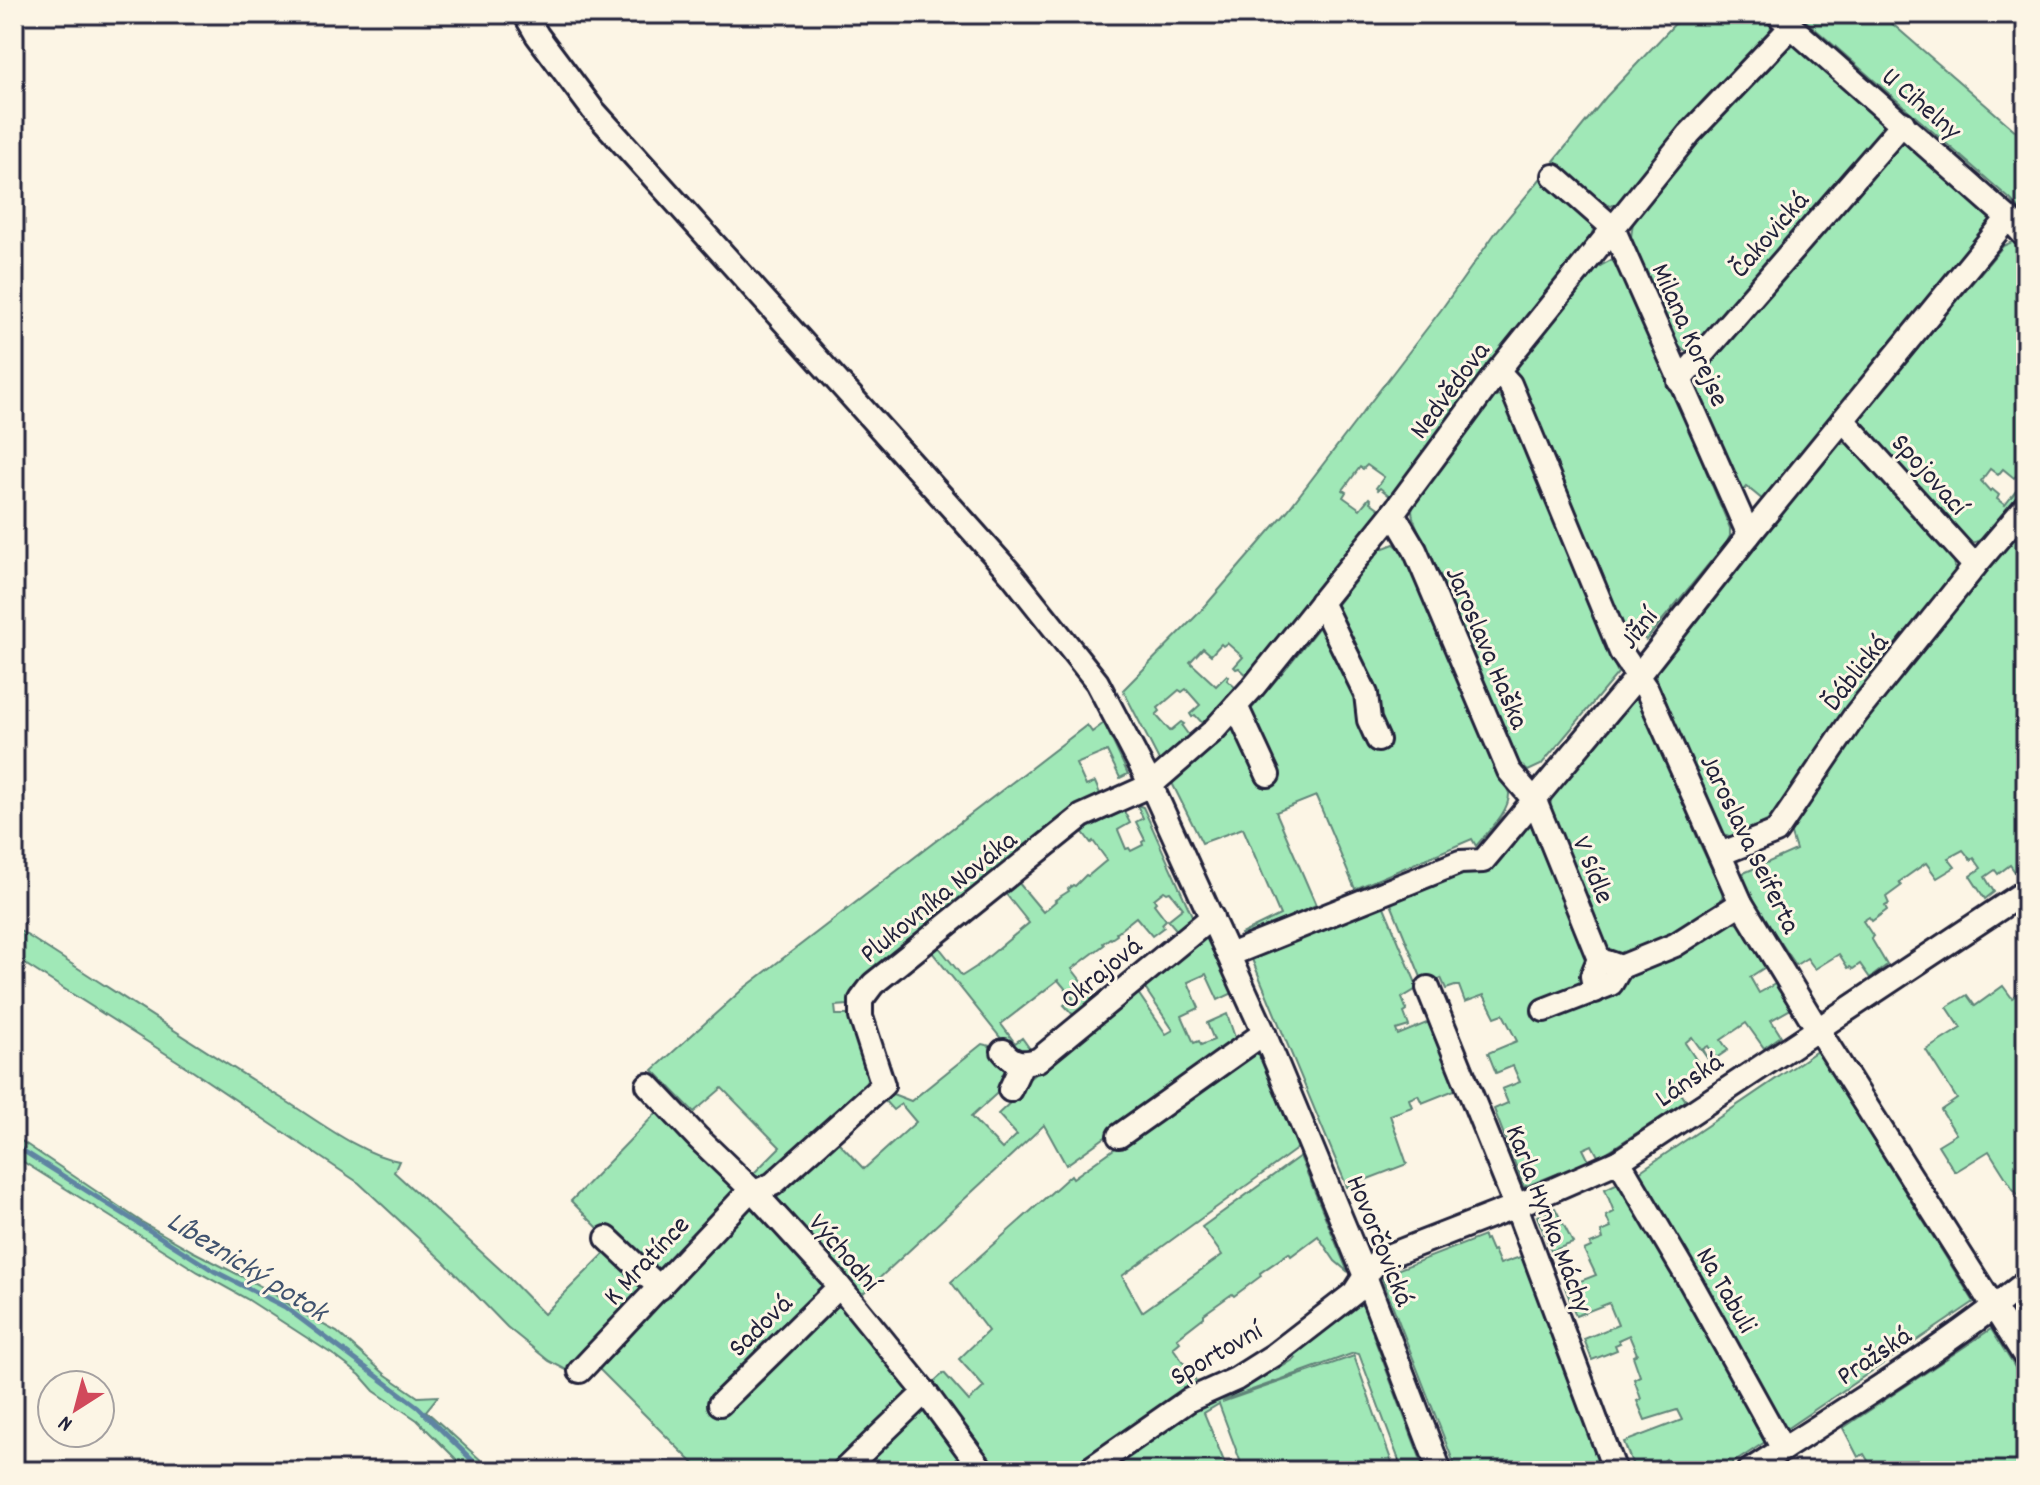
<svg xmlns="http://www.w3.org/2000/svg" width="2040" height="1485" viewBox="0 0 2040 1485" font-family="Dekko,sans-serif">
<rect width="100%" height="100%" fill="#fcf5e5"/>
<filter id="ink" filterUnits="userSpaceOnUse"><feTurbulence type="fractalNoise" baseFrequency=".0125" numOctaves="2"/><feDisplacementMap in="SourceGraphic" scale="16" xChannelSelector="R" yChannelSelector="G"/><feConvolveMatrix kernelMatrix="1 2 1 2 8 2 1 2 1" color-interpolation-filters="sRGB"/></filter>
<g filter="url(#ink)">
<g fill="#a0e8b7" stroke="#618579" stroke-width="2">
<path d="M1684,14h83l5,9 -3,11 -91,96 -58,72 -9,4 -10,-3 -47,-42 52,-64z"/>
<path d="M1798,14h83l145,126v76l-15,-16z"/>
<path d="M1796,45l89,78 -3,10 -184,213 -12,5 -11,-9 -44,-105 2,-15 61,-76 92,-97z"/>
<path d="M1907,142l85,75 -2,9 -227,274 -16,-13 -8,9 -44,-103 -1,-8 4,-7 198,-230z"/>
<path d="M1541,178l48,42 4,10 -3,10 -87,105 -112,152 -11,-9 -2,2 -2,-2 8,-11 -17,-12 -4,4 -3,-2 -17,23 3,2 -3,5 17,12 9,-11 2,2 -1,2 11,8 -37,51 -95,116 -10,-9 -3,1 -2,-2 9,-10 -16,-14 -4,3 -2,-2 -10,11 -8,-7 -13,14 26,24 11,-11 2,2 -2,3 10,9 -33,36 -9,-10 -3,2 -2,-3 10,-9 -14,-16 -4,3 -3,-2 -21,18 2,3 -4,4 14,16 11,-9 3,2 -2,2 8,11 -30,25 -37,-72 77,-78 88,-102 153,-200 55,-78z"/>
<path d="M2014,241l12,6v235l-9,-7 -3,3 -11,-9 -5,6 -8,-6 -9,12 9,10 2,-2 7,6 -2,4 8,6 11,-14 4,3 -38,45 -11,5 -10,-4 -101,-117 3,-9 140,-168z"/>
<path d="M1611,260l10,8 109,260v8l-3,6 -81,98 -12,-10 -10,4 -110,-264 84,-103z"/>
<path d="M1495,395l7,1 116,277 -77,92 -13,6 -10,-9 -105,-244 -1,-7 2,-7z"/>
<path d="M1851,443l103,114 1,15 -114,142 -72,106 -36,18 -13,-6 -65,-157v-8l2,-5 181,-218z"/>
<path d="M2018,537l8,1v332l-8,6 -8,-11 -12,9 -3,-4 -10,7 9,15 -9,7 -15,-23 11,-8 -7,-10 -3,2 -8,-10 -15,8 7,9 -18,11 -11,-15 -27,19 2,4 -15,11 3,7 -4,2 2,4 -15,11 -3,-4 -6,4 10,15 -2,2 16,27 -17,13 -10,-14 -7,5 -3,-2 -2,1 -9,-14 -24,15 -8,-11 -11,7 -42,-62 -15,-28 57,-25 -6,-19 69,-101 118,-148 32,-39z"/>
<path d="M1394,544l10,8 105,241c1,19 -22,39 -33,53l-4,-7 -117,50 -39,-93 -40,16 40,93 -73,33 -2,-4 39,-19 -37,-87 -41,15 -30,-60 51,-44 25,-26 43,-51 90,-113z"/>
<path d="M1630,699l11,2 59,143 23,49 -4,15 -48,30 -52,21 -14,-6 -56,-139 4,-27z"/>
<path d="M1104,723l24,51 -8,4 -13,-27 -31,13 10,22 9,-4 6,14 -246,190 -6,19 -14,1 1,9h14c5,22 22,46 16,69l-105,97 -8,-7 27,-27 -58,-59 -28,24 -41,-42 90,-81 344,-264 5,7z"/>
<path d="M1137,805l6,2 51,113 -15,13 -11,-13 15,-12 -13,-16 -3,1 -3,-2 -10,8 2,3 -2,2 12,16 -4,4 2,3 -12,9 -16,-19 -20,16 1,2 -6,4 -1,-1 -7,5 1,2 -32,24 24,31 -21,17 -11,-12 9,-7 -15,-18 -57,44 14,19 7,-5 8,11 -6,5 -13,-3 -79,-99 6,-6 24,30 14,-9 53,-44 -24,-30 13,-11 25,30 13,-11 -1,-1 14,-9 -1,-2 5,-4 2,1 11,-11 2,1 19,-16 -14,-19 -2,2 -9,-12 1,-1 41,-19 6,12 -12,7 8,19 3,-1 2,3 12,-6 -1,-3 3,-2 -9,-18 7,-4z"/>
<path d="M1527,820l8,3 57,136 -14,29 48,-16 99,-51 16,3 26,42 -17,11 9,16 16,-9 16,25 -20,11 10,16 -17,12 -18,-25 -25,17 7,10 -12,8 -8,-12 -5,3 7,13 -18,-25 -7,6 14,21 -4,3 1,3 -21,14 11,17 -82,53 -6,2 -6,-11 -9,4 6,12 -65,26 -30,-78 14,-6 -6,-14 18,-7 -7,-16 -17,7 -8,-20 29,-12 -14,-27 -8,3 -11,-22 -19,7 -6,-16h-4l-9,3 -5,-11 -16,9 -36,-88 46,-18z"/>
<path d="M1382,902l36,86 -16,10 5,13 -3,2 5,13 -13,4 2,5 31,-13 28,67 -35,14 -4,-8 -9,4 3,8 -22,8 17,49 -60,23 -96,-230z"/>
<path d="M14,927c91,58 181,118 272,174 32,20 76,54 113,60l-5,11 108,99 42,43 65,-65 42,44 -77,81 -25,-13 -42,-34 -64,-66 -84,-78 -180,-121 -165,-105z"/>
<path d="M1207,929l26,64 -15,7 -12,-26 -18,8 11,26 -17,8 12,27 5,-2 2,4 13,-5 -7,-17 20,-9 10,29 -171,122 -22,-40 -187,174 -27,-41 -50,-53 -3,-6 2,-6 58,-52 27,28 52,-47 -15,-18 -8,6 -10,-11 7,-6 21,8 71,-57 8,2 18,23 -2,16 -35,32 31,32 15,-14 -19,-21 14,-13 -2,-3 13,-14 113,-94 30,44 7,-4 -31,-46z"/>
<path d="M2003,986l9,12 14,-10v216l-13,-15 -24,-38 -34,21 -2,-3 -15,-24 18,-11 -15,-24 16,-11 -31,-49 35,-22 -14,-21 20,-12 8,11z"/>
<path d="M1256,1048l42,100 -176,128 20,36 80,-57 -20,-28 98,-71 48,116 -13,-11 -17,-25 -27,20 -2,-3 -29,20 1,3 -27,20 -2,-2 -28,20v3l-27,21 3,4 -7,6 24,34 -125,89h-77l-65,-86 14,-12 25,28 15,-14 -25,-28 29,-28 -37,-49 120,-107 2,3z"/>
<path d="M1817,1051l157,251 -188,127 -150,-255z"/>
<path d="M661,1108l80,82 -83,85 -53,-40 -34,-34z"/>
<path d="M14,1136l128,86 52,30 72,37 39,26 32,17 49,43 32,22 20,-1 -12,15 67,60h-28l-9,-12 -39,-39 -43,-29 -14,-16 -25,-19 -88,-57 -49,-27 -184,-116z"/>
<path d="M1618,1183l150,257 -47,31h-48l-7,-12 -5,4 5,8h-31l-11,-29 58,-22 -5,-10 -32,10 -8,-19 4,-2 -7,-20 6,-3 -7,-20 4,-2 -8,-19 -11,5 2,3 -5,2 2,5 -25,10 -8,-21 34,-14 -9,-22 -33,13 -11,-29 31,-12 -12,-25 7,-3 -1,-3 13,-5 -2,-7 10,-4 -5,-12 8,-4 -9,-23z"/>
<path d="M748,1205l81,81 -104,127 114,-114 77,93 -79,79h-136l-108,-108z"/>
<path d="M1555,1208l18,35 -22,8 -14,-35z"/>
<path d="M1484,1236l1,4 2,-1 5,12 2,-1 6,14 23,-8 83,215h-149l-76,-195z"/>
<path d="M1359,1302l10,11 7,18 -3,4 52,136h-22l-44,-117 -5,-1 -127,46 -5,3 132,-46 41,115h-151l-25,-67 -15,9 24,58h-130l90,-64 84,-46 5,9 19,-12 -6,-10z"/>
<path d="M1991,1329l35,56v86h-156l3,-2 -9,-15 -6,3 -15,-29z"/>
<path d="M927,1404l51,67h-118z"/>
</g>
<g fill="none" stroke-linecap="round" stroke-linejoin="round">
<path stroke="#5e84a2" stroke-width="5" d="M14,1145l200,126 71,36 133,100 65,64"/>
<defs>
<g id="minor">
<path d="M525,14l12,21 56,75 369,409 50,56 85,107 54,103 113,248 101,243 75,195"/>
<path d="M1777,14l231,204 18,19"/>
<path d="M1554,176l59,52 136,307"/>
<path d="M1498,371l12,13 111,268 26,38 94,213 76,125 209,330"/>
<path d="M1679,381l224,-258"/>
<path d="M1843,420l132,146"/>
<path d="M1393,513l22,37 94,221 26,30 64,158 -7,17 3,15"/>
<path d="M1321,602l45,92 3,26 9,20"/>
<path d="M1236,706l32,69"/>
<path d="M1720,854l56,-22 80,-118 119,-148 51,-60"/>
<path d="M1229,955l231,-93 23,-1 154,-184 112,-142 259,-317"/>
<path d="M1621,967l54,-22 66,-42"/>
<path d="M1428,988l88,218 99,265"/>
<path d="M1544,1010l67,-26 10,-17 -14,-5"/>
<path d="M1003,1051c10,13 20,13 35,9l174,-143"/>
<path d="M648,1085l50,53 57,55 76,83 94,116 58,79"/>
<path d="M1010,1090l12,-26"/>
<path d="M1119,1136l145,-103"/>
<path d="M1619,1161l72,122 92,166"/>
<path d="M607,1238l53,50"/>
<path d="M580,1371l165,-175 28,-12 110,-99 -22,-68v-17l12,-16 209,-168 69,-31 62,-54 41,-45 139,-173 105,-142 191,-237 102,-107"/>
<path d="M720,1404l119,-117"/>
<path d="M843,1471l82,-79"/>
<path d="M1087,1471l102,-71 47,-21 38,-24 80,-62 11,-17 15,-17 136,-53 103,-45 407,-270"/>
<path d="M1749,1471c94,-61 190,-119 277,-189"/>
</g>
</defs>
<use href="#minor" stroke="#22223b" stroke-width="28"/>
<use href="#minor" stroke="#fcf5e5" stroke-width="22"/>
</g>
</g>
<g text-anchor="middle" stroke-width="6" stroke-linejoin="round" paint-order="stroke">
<g font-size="28" fill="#22223b" stroke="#fcf5e5">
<text transform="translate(1923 102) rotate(41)" y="10">U Cihelny</text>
<text transform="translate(1768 233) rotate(-49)" y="10">Čakovická</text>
<text transform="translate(1692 334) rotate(66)" y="10">Milana Korejse</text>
<text transform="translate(1448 389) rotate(-53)" y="10">Nedvědova</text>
<text transform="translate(1931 473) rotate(48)" y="10">Spojovací</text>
<text transform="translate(1637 627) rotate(-52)" y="10">Jižní</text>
<text transform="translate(1489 647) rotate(67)" y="10">Jaroslava Haška</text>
<text transform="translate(1854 671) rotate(-52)" y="10">Ďáblická</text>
<text transform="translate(1752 843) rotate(64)" y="10">Jaroslava Seiferta</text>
<text transform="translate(1595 869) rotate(68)" y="10">V Sídle</text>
<text transform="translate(937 895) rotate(-39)" y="10">Plukovníka Nováka</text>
<text transform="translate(1100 971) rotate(-40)" y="10">Okrajová</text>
<text transform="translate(1688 1078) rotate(-34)" y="10">Lánská</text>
<text transform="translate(1551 1218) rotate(69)" y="10">Karla Hynka Máchy</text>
<text transform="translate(1382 1240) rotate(68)" y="10">Hovorčovická</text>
<text transform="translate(846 1251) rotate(49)" y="10">Východní</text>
<text transform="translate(645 1259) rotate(-47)" y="10">K Mratínce</text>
<text transform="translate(1728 1289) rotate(60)" y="10">Na Tabuli</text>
<text transform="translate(759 1324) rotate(-44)" y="10">Sadová</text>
<text transform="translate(1215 1352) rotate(-30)" y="10">Sportovní</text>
<text transform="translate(1873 1354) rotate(-34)" y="10">Pražská</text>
</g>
<g font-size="30" font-style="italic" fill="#40536f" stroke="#fcf5e5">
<text transform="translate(248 1265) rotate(32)" y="10">Líbeznický potok</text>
</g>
</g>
<rect width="2040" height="1485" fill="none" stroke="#fcf5e5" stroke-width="48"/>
<rect x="24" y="24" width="1992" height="1437" fill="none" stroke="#22223b" stroke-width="3" filter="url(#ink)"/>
<g transform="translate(76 1409) rotate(216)"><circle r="38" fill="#fcf5e5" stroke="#a5a1a1" stroke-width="2"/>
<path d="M0-6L14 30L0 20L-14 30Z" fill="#d1495b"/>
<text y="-12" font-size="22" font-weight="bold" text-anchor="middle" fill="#22223b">N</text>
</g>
</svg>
